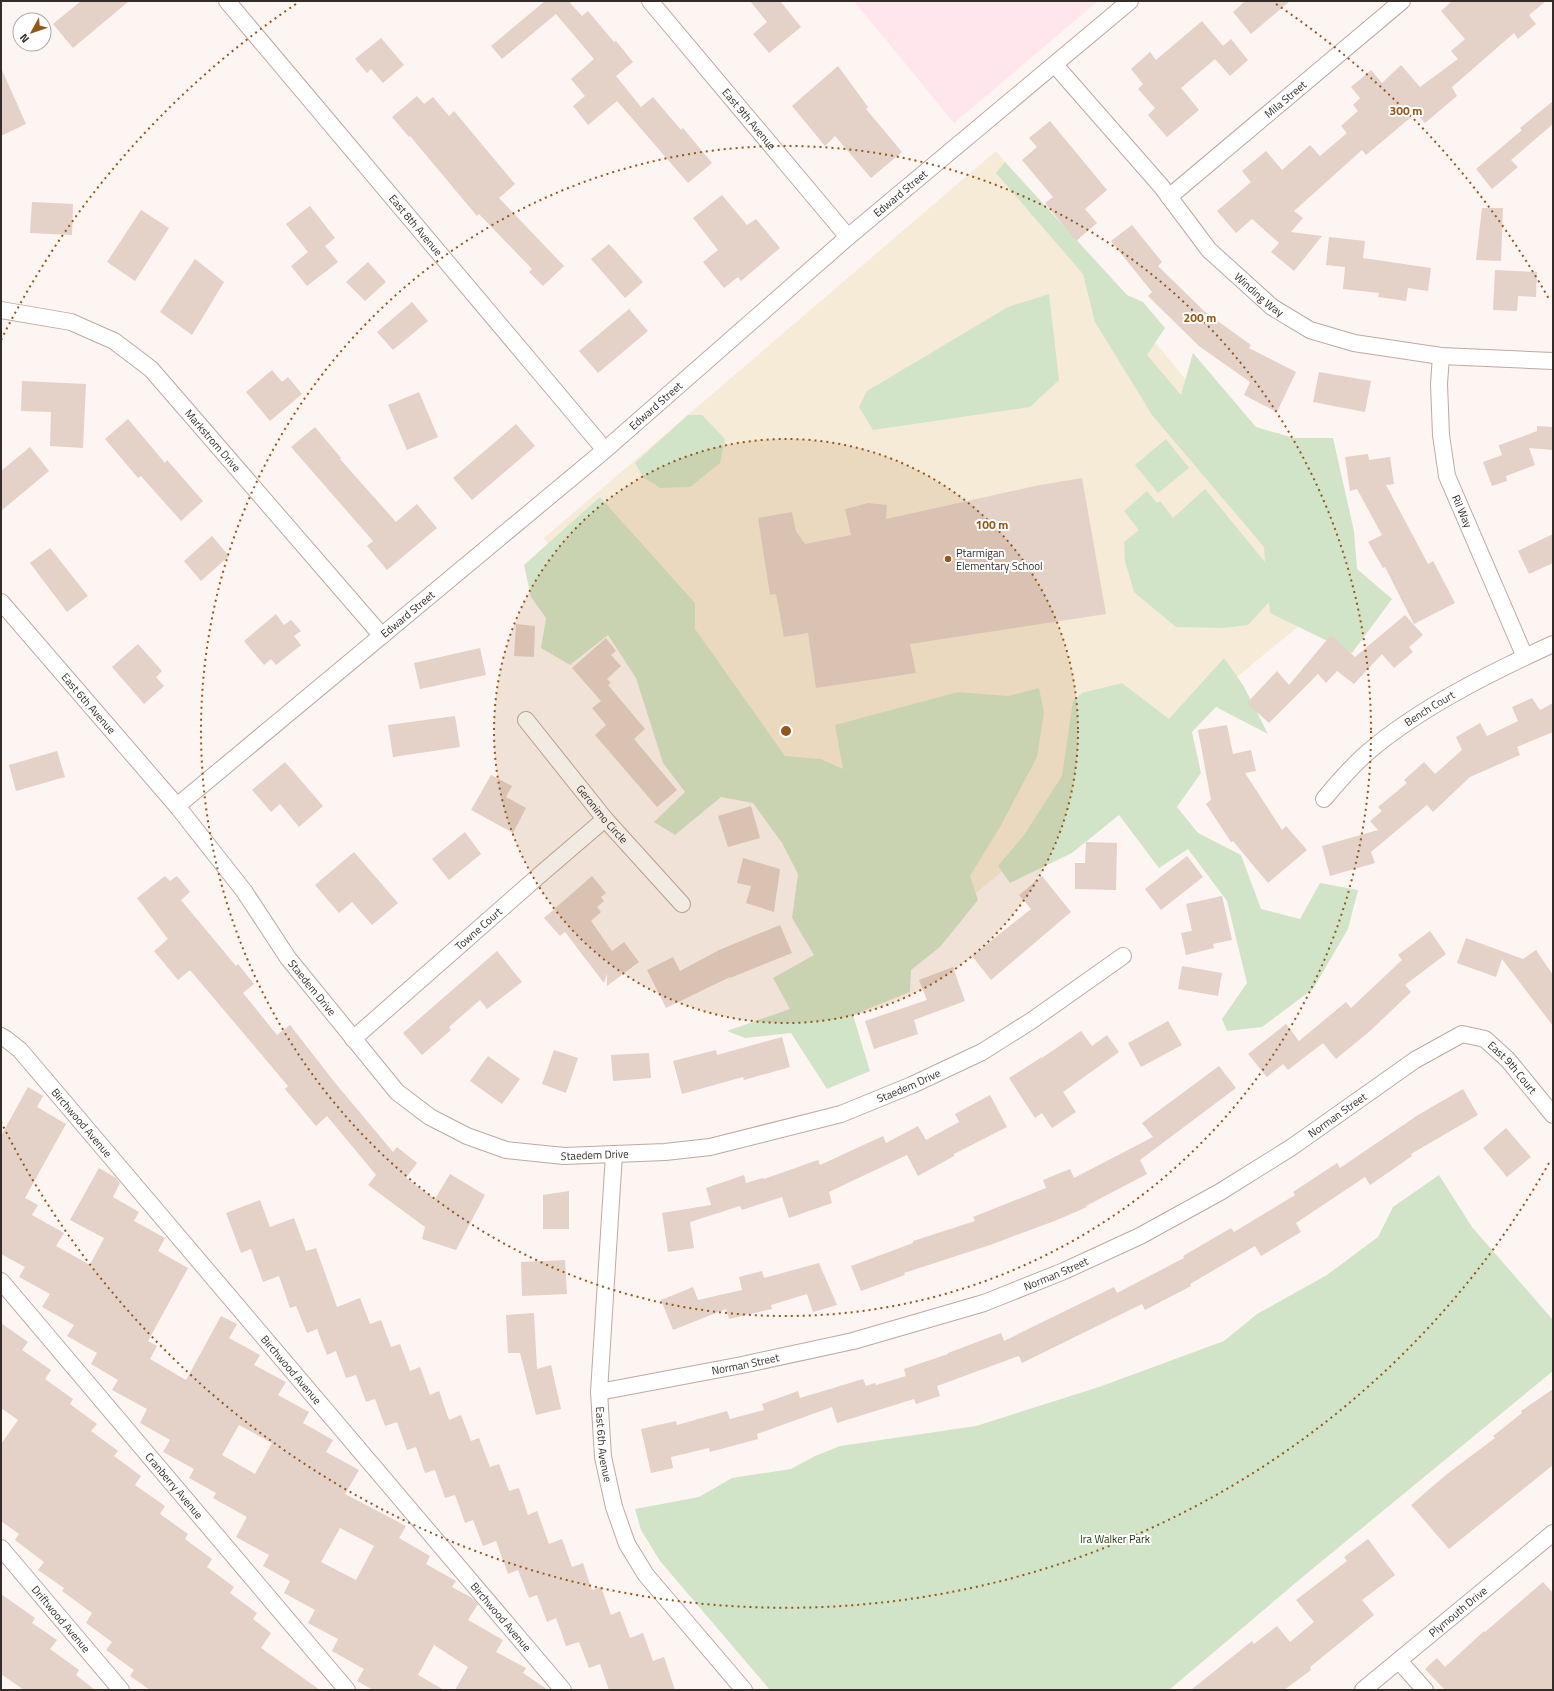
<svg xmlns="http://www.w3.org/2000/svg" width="1554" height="1691" viewBox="0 0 1554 1691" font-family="'Titillium Web',sans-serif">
<rect width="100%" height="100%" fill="#fdf5f1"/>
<path fill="#ffe5ec" d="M854,1h244l-144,122z"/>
<path fill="#f6ebd7" d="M996,151l357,430 -464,384 -345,-427z"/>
<g fill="#d2e4c7">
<path d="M1005,162l122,133 16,7 22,26 -18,27 34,40 12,-42 63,74 38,11h39l21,93 3,38 35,30 -40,54 -82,-40 -1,-11 -21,23 -25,3 -47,-1 -42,-35 -9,-31 -1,-19 15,-12 -15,-19 23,-20 10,12 3,-2 13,17 32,-29 60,73 -1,-15 -112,-132 -57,-93 -12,-48 -87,-101z"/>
<path d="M1049,294l10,86 -29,27 -157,23 -14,-23 8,-16 141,-84z"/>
<path d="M688,415h14l23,24 -5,24 -30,24 -30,1 -17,-11 -8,-14z"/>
<path d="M1166,439l23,29 -31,25 -23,-28z"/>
<path d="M600,497l95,106v26l90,127 36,3 22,10 -8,-44 123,-33 50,4 31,-8 5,25 -7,44 -37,70 -30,49 8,24 -38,47 -29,23 -1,22 -57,23 17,56 -43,18 -36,-56 -46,5 -18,-7 63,-22 -17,-31 41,-23 -22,-37 6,-44 -16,-31 -29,-40 -32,-6 -46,38 -21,-13 31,-30 -22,-29 -27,-85 -28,-43 -38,30 -29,-17 5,-30 -15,-21 -7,-32z"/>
<path d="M1224,658l19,27 25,49 -52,-27 -24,25 9,41 -24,34 21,26 43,22 20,54 39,10 20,-36 38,7 -10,39 -35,60 -51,38 -35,4 -5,-12 25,-36 -20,-82 -39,-52 -29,19 -40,-53 -47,38 -62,30 -12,-17 26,-31 38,-59 11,-75 9,-8 40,-10 47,36z"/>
<path d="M1439,1175l33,52 81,93v51l-248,204 -136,115h-399l-110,-129 -19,-31 -6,-21 64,-12 33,-19 59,-9 24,-13 25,-10 136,-20 123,-39 125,-46 33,-27 70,-39 51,-38 15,-30z"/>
</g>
<g fill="#e4d1c8" fill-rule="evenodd">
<path d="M81,1h48l-56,47 -20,-24z"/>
<path d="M545,1h28l-3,2 12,13 6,-5 26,31 2,-1 17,21 -17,14 25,31 12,-10 28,33 2,-2 29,35 -24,20 -71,-82 -29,24 -15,-19 12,-10 -14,-17 23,-20 -38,-45 -54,45 -11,-13z"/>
<path d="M750,1h30l21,26 -32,26 -16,-19 14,-12z"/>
<path d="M1245,1h45l-39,33 -18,-22z"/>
<path d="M1452,1h94l-17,14 7,9 -18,15 -4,-6 -62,54 5,9 -32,27 -9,-10 -50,42 -4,-5 -68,61 9,7 -12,14 31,4 -28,35 -23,-19 8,-9 -27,-24 -16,14 -19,-22 34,-29 -9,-11 24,-20 16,19 28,-25 10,11 27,-23 -6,-7 17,-15 -5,-6 7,-7 -9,-11 20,-17 11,13 19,-18 19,22 38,-28 -7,-8 14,-12 -24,-28z"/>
<path d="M1202,21l21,25 8,-7 17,21 -18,16 -15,-17 -34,29 18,22 -32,27 -19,-22 7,-7 -17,-19 5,-5 -12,-15 19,-17 6,8z"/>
<path d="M381,38l23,27 -21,18 -12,-14 -4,4 -12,-14z"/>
<path d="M838,66l30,41 -2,2 36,43 -31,26 -36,-42 -10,10 -33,-40z"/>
<path d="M1,68l25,56 -25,12z"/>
<path d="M417,96l7,8 9,-7 16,19 5,-5 61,73 -16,14 65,68 -21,20 -14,-14 3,-3 -53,-55 -2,2 -67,-80 -1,1 -17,-20z"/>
<path d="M1553,101v23l-42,36 7,7 -26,22 -16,-20 46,-39 -2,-2z"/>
<path d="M1050,121l57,69 -22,19 12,14 -21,18 -31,-38 8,-6 -31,-37 15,-13 -8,-9z"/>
<path d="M722,195l25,30 9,-6 24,29 -39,33 -3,-4 -14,11 -21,-26 15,-12 -25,-32z"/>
<path d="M32,202l41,2 -1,31 -42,-2z"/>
<path d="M310,206l25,32 -10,8 13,16 -31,24 -16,-20 17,-14 -22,-28z"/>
<path d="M1482,208h21l-2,53 -25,-1z"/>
<path d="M141,210l28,18 -34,53 -28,-19z"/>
<path d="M1132,225l30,37 -4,4 46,45 47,34 -2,3 47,24 -19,40 -33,-17 6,-13 -51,-36 -51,-50 4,-4 -41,-51z"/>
<path d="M1329,237l36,4 -2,17 68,10 -3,23 -20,-3 -2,13 -28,-4 1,-4 -36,-4 2,-22 -19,-2z"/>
<path d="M609,244l34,38 -18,16 -34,-39z"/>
<path d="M195,259l29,23 -32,53 -32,-23z"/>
<path d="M368,262l18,20 -21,19 -19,-19z"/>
<path d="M1495,270l42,2 -1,25 -18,-1 -1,15 -24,-1z"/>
<path d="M412,302l16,19 -35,29 -16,-18z"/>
<path d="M629,309l19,22 -50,42 -19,-22z"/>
<path d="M272,370l10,12 6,-5 14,17 -32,27 -24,-29z"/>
<path d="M1319,372l52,9 -6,31 -52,-10z"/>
<path d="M22,381l64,3 -3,64 -33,-2 1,-34 -30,-1z"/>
<path d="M419,392l19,45 -31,13 -19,-45z"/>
<path d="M128,419l37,44 2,-3 36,41 -22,20 -40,-45 -3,2 -33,-39z"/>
<path d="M516,424l19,22 -63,54 -19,-22z"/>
<path d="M1537,426l16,1v23l-24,-2 6,17 -29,11 1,5 -15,5 -9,-24 19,-7 -3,-9h-2l40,-15z"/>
<path d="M315,427l26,31 -1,1 56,63 21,-18 20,24 -50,42 -20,-24 6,-5 -82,-94z"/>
<path d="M30,447l19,24 -48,40v-40z"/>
<path d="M1368,454l1,6 21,-3 4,27 -8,1 42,79 5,-3 22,42 -41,21 -29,-57 -2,1 -15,-26 14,-7 -25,-46 -7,2 -5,-34z"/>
<path d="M1082,478l24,136 -196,30 6,29 -100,15 -8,-55 -24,4 -8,-43 -6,1 -12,-77 34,-6 4,19 9,13 46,-9 -6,-26 12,-3 11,-3 19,2 -1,14 154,-34z"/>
<path d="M1553,534v29l-24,11 -11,-23z"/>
<path d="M212,536l17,20 -28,25 -17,-20z"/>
<path d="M50,548l38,48 -21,16 -37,-49z"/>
<path d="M276,614l8,11 7,-5 10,11 -7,5 7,9 -25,20 -5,-6 -7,6 -20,-24z"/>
<path d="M1405,615l18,20 -14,12 4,5 -19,16 -12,-14 -28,30 -17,-13 -11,12 -8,-9 -49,49 -22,-20 30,-32 12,14 42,-50 24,22z"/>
<path d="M516,624l19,2 -1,31 -20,-1z"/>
<path d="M606,638l10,13 -5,4 10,11 -14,13 4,4 -3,2 37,44 -11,10 43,51 -20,17 -62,-72 11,-10 -14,-17 9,-7 -29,-33z"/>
<path d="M138,644l24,27 -6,6 8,9 -20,18 -32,-37z"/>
<path d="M480,648l6,27 -66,14 -6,-26z"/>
<path d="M1532,698l8,12 13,-7v29l-36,15 3,8 -50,22 -37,35 -6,-7 -56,47 4,11 -45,13 -8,-30 56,-16 -8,-9 12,-10 -4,-4 29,-24 -3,-3 20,-18 11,12 27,-24 -6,-13 24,-14 7,13 31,-15 -6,-14z"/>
<path d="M455,716l5,31 -67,10 -5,-32z"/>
<path d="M1227,725l6,29 18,-4 5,21 -11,2 37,57 4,-4 21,24 -39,33 -35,-42 -2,1 -25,-38 5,-4 -13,-70z"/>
<path d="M57,751l8,26 -49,14 -7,-26z"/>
<path d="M285,762l38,44 -24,21 -19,-23 -9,8 -19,-22z"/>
<path d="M491,775l21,11 -6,11 20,11 -13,25 -42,-23z"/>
<path d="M751,806l9,32 -32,9 -10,-31z"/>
<path d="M465,832l16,22 -32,26 -17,-21z"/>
<path d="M1086,842l31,1 -1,47 -41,-1v-26h10z"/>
<path d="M354,852l44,51 -26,22 -20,-23 -13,11 -24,-28z"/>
<path d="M1187,856l16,21 -42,33 -16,-21z"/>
<path d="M743,858l37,11 -6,43 -28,-9 5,-17 -14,-3z"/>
<path d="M165,876l5,5 7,-5 13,16 -9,8 55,66 2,-2 16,20 -11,9 34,42 13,-10 46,59 57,68 4,-5 20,16 -11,15 29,21 15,-25 35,21 -29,55 -34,-11 3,-12 -57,-42 8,-10 -49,-59 -11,10 -31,-37 3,-3 -98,-116 -12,10 -24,-29 14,-12 -31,-41z"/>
<path d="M592,876l14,17 -5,4 3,4 -7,6 4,5 -10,9 21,30 12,-9 15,20 -32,24v-12l-3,9 -39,-51 -5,4 -16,-18z"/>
<path d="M1042,876l29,36 -80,68 -19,-24 59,-47 -12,-14z"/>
<path d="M1222,896l10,44 -19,4 1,4 -28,7 -5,-22 11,-2 -6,-27z"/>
<path d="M780,925l12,28 -62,25v-1l-64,31 -19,-38 26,-13 7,14 39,-21z"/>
<path d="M1430,931l16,23 -41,31 6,7 -41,39 -34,28 -13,-16 -35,27 -5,-6 -16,13 -19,-23 38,-30 13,17 47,-39 5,6 51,-48 -4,-5z"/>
<path d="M1466,938l57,21 13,-9 17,25v51l-51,-67 -6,18 -39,-14z"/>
<path d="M497,951l25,31 -35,27 -7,-9 -31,27 2,3 -29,25 -19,-22z"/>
<path d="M1182,966l40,7 -4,23 -40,-7z"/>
<path d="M953,967l12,34 -51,19 4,14 -44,15 -9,-28 62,-21 -8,-20z"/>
<path d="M1168,1021l14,24 -41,22 -13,-24z"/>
<path d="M1081,1031l11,15 15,-11 12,17 -56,40 13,20 -24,16 -10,-15 -7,5 -26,-40 33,-21v1z"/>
<path d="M782,1037l8,30 -46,13 -1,-3 -61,17 -9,-33 43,-11 1,5z"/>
<path d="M554,1050l24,8 -12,35 -24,-9z"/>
<path d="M649,1053l2,25 -38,3 -2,-26z"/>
<path d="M488,1056l32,23 -18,25 -32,-23z"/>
<path d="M1219,1066l17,22 -96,72 7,14 -61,32 1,1 -30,13 -67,25 -86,28 1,2 -44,16 -10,-25 62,-23v-2l62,-20 -2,-4 73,-29 -3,-8 27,-11 4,9 79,-41 -11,-14z"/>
<path d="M28,1087l15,9 -6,11 29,17 -41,74 13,7 -6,10 32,18 -8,13 34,19 14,-27 -34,-18 29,-52 17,10 4,5 -7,14 26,15 -5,9 31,17 -7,13 30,17 -40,73 9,5 -7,13 36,21 35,-64 16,8 -8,14 31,17 -6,10 32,17 -8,13 31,17 -6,11 30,17 -7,12 33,18 -14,24 61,32 -7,12 31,18 -4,8 30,17 -4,6 20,11 6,6 -10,16 35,20 -7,12 30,16 -3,5 25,17h-93l13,-23 -34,-22 -16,30 26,15h-71l-16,-9 7,-12 -32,-18 6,-12 -30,-16 7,-13 -31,-17 6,-12 -27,-15 6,-11 -33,-18 11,-20 -34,-19 3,-5 -27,-15 5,-9 -31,-17 7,-12 -30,-17 7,-14 -35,-19 6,-10 -27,-16 6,-11 -30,-17 7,-11 -32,-18 8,-13 -31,-17 6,-10 -24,-13v-118zM239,1425l33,18 -17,31 -33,-19zM340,1528l34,18 -18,34 -35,-18z"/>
<path d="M1463,1089l15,26 -67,39 1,2 -42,29 -5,-8 -69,46 5,9 -40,24 -6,-10 -65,38 1,2 -46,24 -3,-6 -120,59 -3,-7 -82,30 3,10 -24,8 -2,-5 -13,4 -64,20 -5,-16 -75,27 1,5 -48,13 -1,-4 -38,9 2,11 -22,5 -10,-44 35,-8 1,4 50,-14 3,8 34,-9 -2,-6 36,-13 2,7 63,-19 3,7 9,-3 1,2 30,-9 -2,-7 44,-15v-1l53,-20 3,8 110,-54 3,6 67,-35 -1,-2 48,-28 3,4 61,-37 -2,-3 44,-29 3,5 78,-53z"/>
<path d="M990,1095l17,32 -53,27v2l-36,20 -11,-21 -78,37 3,11 -43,15 -7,-21 -40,13 -2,-4 -50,16 4,26 -26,4 -6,-39 49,-8 -5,-17 38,-13 2,8 17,-5 1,1 54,-19 2,5 63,-29 3,7 32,-17 8,14 33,-18 -4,-8z"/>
<path d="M1506,1128l25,29 -24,20 -24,-29z"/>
<path d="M569,1191v38h-26v-34z"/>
<path d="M260,1200l10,27 24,-9 12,33 10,-3 21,59 23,-9 10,26 11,-4 10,27 9,-3 10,27 10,-4 10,28 9,-4 10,29 12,-5 10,26 8,-3 11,29 9,-3 10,27 10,-3 9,27 9,-4 12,33 13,-5 10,28 11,-4 9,27 9,-3 10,28 9,-4 10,27 13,-5 10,28 11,-4 11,33h-66l-9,-26 -11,4 -10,-26 -13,4 -10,-28 -9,4 -10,-27 -8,3 -11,-28 -10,4 -12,-33 -13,5 -10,-26 -8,3 -10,-28 -10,3 -10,-28 -10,3 -9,-26 -9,3 -10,-28 -12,4 -10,-27 -9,3 -10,-27 -10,3 -10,-27 -9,4 -10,-26 -10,4 -11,-27 -6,2 -11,-32 -16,6 -12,-33 -10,4 -15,-40z"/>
<path d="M565,1260l2,34 -45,2 -1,-34z"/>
<path d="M819,1263l18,42 -24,7 -6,-18 -36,11 1,4 -43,10 -3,-10 -53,21 -12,-30 32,-13 5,13 44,-10 -3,-13 23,-6 2,7z"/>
<path d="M534,1313l3,56 14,-4 10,44 -25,6 -16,-62h-12l-2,-38z"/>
<path d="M1,1323l27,19 -6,8 29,20 -6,9 28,20 -3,5 27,20 -6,7 27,20 -4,5 27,20 -6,9 30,21 -5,8 28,20 -3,5 27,20 -5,8 27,20 -4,6 27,20 -4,6 18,14 -10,15 59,42h-170l-20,-14 4,-6 -28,-20 6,-8 -26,-19 6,-10 -30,-22 2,-3 -26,-18 6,-8 -29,-22 4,-6 -18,-13v-77l17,-24 -17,-12z"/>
<path d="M1553,1389v76l-104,84 -38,-44 36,-31 48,-36 -2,-2 29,-23 -1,-2z"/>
<path d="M1368,1539l27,36 -33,25 12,15 -64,52 1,3 -27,20h-93l61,-49 2,3 23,-18 13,16 24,-20 -18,-22 51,-39 -3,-4z"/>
<path d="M1543,1582l10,11v97h-108l-20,-21 12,-11 8,9 39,-36 1,1z"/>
<path d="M1,1594l34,24 -3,5 25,17 -7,9 29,21 -3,5 19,15h-71l-23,-16z"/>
</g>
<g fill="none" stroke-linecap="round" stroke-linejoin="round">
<defs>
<g id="street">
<path id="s1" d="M227,1l378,449"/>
<path id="s2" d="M650,1l198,236"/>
<path id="s3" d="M1055,65l106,121 48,64 63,57 38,23 44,13 87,13 112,5"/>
<path id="s4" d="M1169,197l233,-196"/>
<path id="s5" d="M1,310l70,12 43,19 37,28 231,267"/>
<path id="s6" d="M1441,356l-2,28 2,51 6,41 78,181"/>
<path id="s7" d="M1,602l176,204 67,85 44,67 109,134 33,25 37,19 39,14 58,6 101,-4 45,-5 131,-33 71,-29 70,-33 49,-31 92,-65"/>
<path id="s8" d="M526,720l79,99 77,85"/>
<path id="s9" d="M1324,799c14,-17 28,-33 44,-47 53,-45 122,-79 185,-108"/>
<path id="s10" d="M177,806l428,-356 243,-213 282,-236"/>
<path id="s11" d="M1,1036l5,3 14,11 543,640"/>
<path id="s12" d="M353,1039l189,-166 63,-54"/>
<path id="s13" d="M614,1154l-15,238 4,65 11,50 13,37 19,31 98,115"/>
<path id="s14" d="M1,1281l346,409"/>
<path id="s15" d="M599,1392l143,-27 111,-24 131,-38 80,-32 76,-35 80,-44 72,-45 123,-87 47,-26 23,5 23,21 45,55"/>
<path id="s16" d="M1,1548l120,142"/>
<path d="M1399,1661l26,29"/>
<path id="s17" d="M1363,1690l190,-157"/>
</g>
</defs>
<use href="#street" stroke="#bdaaa2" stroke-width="18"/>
<use href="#street" stroke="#fff" stroke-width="16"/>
</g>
<circle cx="786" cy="731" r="292" fill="#94571a" fill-opacity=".12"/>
<g fill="none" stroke="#94571a" stroke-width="2" stroke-dasharray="2 4">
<circle cx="786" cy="731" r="292"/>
<circle cx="786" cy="731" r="585"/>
<path d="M1549 1163A877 877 0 0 1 1 1122M1 340A877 877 0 0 1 296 4M1276 4A877 877 0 0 1 1549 299"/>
</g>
<circle fill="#94571a" stroke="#fff" stroke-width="1.5" cx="948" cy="559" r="4"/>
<g text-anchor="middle" stroke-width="4" stroke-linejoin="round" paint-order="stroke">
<g font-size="11" fill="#342c29" stroke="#fff">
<text dy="4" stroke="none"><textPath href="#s4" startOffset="152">Mila Street</textPath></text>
<text dy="4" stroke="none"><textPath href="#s2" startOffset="154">East 9th Avenue</textPath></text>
<text dy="4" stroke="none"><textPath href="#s10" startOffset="948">Edward Street</textPath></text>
<text dy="4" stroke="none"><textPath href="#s1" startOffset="293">East 8th Avenue</textPath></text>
<text dy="4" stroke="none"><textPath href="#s3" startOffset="308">Winding Way</textPath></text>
<text dy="4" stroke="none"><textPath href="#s10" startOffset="624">Edward Street</textPath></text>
<text dy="4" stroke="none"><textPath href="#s5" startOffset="259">Markstrom Drive</textPath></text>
<text dy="4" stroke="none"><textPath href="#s6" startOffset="159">Ril Way</textPath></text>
<text dy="4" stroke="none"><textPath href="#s10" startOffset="300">Edward Street</textPath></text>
<text dy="4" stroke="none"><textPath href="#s7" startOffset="134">East 6th Avenue</textPath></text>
<text dy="4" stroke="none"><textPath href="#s9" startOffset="140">Bench Court</textPath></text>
<text dy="4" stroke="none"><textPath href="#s8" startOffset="121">Geronimo Circle</textPath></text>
<text dy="4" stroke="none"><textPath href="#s12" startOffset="167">Towne Court</textPath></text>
<text dy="4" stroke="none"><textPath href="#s7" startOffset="496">Staedem Drive</textPath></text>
<text dy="4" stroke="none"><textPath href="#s15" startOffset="1009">East 9th Court</textPath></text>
<text dy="4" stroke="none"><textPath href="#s7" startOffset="1168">Staedem Drive</textPath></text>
<text dy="4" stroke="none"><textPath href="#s15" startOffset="797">Norman Street</textPath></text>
<text dy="4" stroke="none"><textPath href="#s11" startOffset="119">Birchwood Avenue</textPath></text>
<text dy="4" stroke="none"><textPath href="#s7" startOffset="844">Staedem Drive</textPath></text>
<text dy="4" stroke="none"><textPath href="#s15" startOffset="473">Norman Street</textPath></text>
<text dy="4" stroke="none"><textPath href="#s15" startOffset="149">Norman Street</textPath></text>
<text dy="4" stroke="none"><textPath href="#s11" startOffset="443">Birchwood Avenue</textPath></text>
<text dy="4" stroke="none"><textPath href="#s13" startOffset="291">East 6th Avenue</textPath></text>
<text dy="4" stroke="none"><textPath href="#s14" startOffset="268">Cranberry Avenue</textPath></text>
<text dy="4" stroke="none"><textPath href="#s17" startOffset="123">Plymouth Drive</textPath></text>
<text dy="4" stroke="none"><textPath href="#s11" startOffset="767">Birchwood Avenue</textPath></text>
<text dy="4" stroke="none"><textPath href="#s16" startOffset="93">Driftwood Avenue</textPath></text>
</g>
<g font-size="11" fill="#342c29" stroke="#fff" text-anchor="start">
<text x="956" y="557">Ptarmigan<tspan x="956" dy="13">Elementary School</tspan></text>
</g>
<g font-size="11" fill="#1b3307" stroke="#fff">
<text x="1115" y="1543">Ira Walker Park</text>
</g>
</g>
<circle cx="786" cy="731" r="6" fill="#94571a" stroke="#fff" stroke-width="2"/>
<g font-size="12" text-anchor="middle" font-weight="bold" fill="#94571a" stroke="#fff" stroke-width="4" stroke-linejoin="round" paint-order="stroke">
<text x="1406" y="115">300 m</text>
<text x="1200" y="322">200 m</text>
<text x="992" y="529">100 m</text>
</g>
<rect width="1554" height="1691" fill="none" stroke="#342c29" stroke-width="4"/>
<g transform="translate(32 32) rotate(230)"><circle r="19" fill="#ffffff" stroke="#aeaba9"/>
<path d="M0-3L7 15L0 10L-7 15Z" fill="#94571a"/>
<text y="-6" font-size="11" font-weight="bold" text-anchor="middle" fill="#342c29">N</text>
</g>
</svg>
